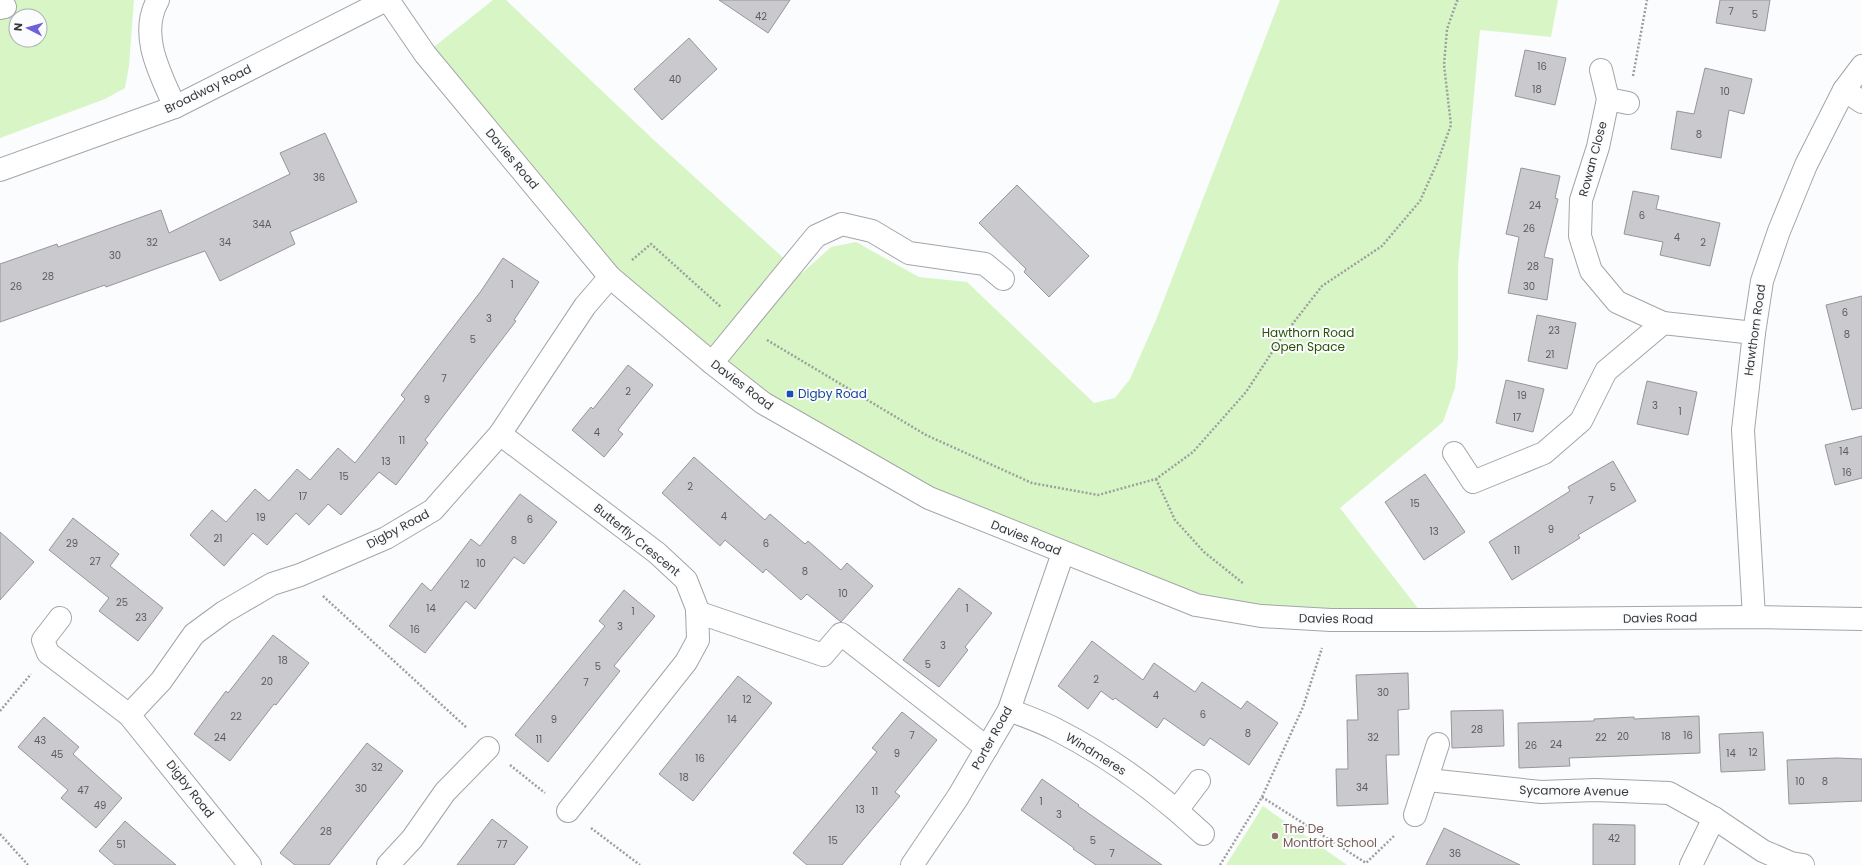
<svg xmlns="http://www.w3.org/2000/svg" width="1862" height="865" viewBox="0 0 1862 865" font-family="Poppins,sans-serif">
<rect width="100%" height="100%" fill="#fafcfe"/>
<g fill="#d8f6c5" fill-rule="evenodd">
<path d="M15,0h119l-5,66 -4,22 -20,11 -105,39v-119l10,-3zM16,16h24v24h-24z"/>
<path d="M493,0h13l150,142 145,132 30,-27 25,-5 63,35 48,5 127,121 21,-5 15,-19 26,-59 124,-320h278l-7,37 -71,-7 -22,237v91l-3,30 -12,34 -103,86 87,112 -231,-15 -358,-158 -228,-170 -185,-223z"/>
<path d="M1263,806l84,59h-121z"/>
</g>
<g fill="#cacace" stroke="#969699">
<path d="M719,0h71l-22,33z"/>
<path d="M1720,0h50l-5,31 -49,-8z"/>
<path d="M689,38l28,31 -55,51 -28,-31z"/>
<path d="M1525,50l41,8 -11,47 -40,-9z"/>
<path d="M1705,68l47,11 -8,35 -15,-4 -8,48 -50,-9 6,-38 17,3z"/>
<path d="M325,133l32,69 -67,30 5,12 -75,37 -15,-30 -99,36 -1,-2 -105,37v-58l57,-20 1,3 103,-37 8,23 121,-59 -10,-21z"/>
<path d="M1521,168l39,8 -5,22 3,1 -14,58 9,2 -6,41 -39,-7 11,-56 -13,-3z"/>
<path d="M1017,185l72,71 -40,41 -25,-25 2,-3 -47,-46z"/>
<path d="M1633,191l26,5 -3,13 64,14 -10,43 -50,-11 3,-13 -39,-8z"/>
<path d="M503,258l36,24 -25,38 2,1 -91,119 3,3 -32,42 -17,-13 -38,43 -13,-11 -19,21 -13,-12 -29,32 -14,-12 -29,33 -34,-31 22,-25 14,12 29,-33 14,12 28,-32 13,11 28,-32 17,15 50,-64 -4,-4 80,-104z"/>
<path d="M1862,296v112l-10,2 -26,-105z"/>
<path d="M1537,315l39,8 -9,46 -39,-8z"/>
<path d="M628,365l25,20 -35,45 5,4 -19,23 -32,-27 19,-23 2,2z"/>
<path d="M1506,380l38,9 -11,43 -37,-9z"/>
<path d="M1647,381l50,11 -9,43 -51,-11z"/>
<path d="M1862,436v42l-27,7 -10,-40z"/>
<path d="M694,457l71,63 5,-6 35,30 3,-3 33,29 6,-7 26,23 -32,36 -34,-28 -6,6 -35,-31 -3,4 -38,-33 -5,6 -58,-53z"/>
<path d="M1613,461l23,40 -58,34 2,3 -68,42 -23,-38 81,-51 -2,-4z"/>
<path d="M1425,474l40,58 -41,28 -39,-58z"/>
<path d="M520,494l37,28 -33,42 -10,-7 -39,52 -9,-8 -41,52 -36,-27 33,-43 9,8 40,-52 9,7z"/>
<path d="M73,518l46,36 -9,12 53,42 -25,33 -39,-30 10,-13 -60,-48z"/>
<path d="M0,532l34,30 -34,38z"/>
<path d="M959,588l33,25 -27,34 3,3 -29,37 -36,-27z"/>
<path d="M624,590l31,26 -41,50 6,5 -72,91 -33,-27 90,-109 -6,-5z"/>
<path d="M273,635l36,28 -33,42 -2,-1 -44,57 -36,-27 32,-43 2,2z"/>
<path d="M1092,641l51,39 11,-17 41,29 7,-10 39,27 6,-8 31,22 -29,42 -39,-27 -6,8 -40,-28 -7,10 -42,-30 -2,2 -12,-9 -13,18 -30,-23z"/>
<path d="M1408,673l1,36 -11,1 1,45h-13l2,49 -51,2 -1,-37h12l-1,-49h11l-2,-45z"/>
<path d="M738,676l34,27 -79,98 -34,-27z"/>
<path d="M1503,710l1,36 -52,2 -1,-37z"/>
<path d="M902,712l35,28 -42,52 5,4 -58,69h-35l-14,-12 84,-101 -5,-4z"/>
<path d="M1699,716l1,37 -131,5 1,8 -51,2 -1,-45 76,-2v-2l40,-2v2z"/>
<path d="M44,717l35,30 -6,7 49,44 -26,30 -35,-30 7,-8 -50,-43z"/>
<path d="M1763,732l2,38 -44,2 -2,-38z"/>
<path d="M367,743l36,28 -74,94h-34l-15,-12z"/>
<path d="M1837,758l25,1v42l-73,3 -2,-44z"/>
<path d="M1042,779l37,26 -1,1 84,59h-66l-23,-16 1,-1 -53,-38z"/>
<path d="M492,819l36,28 -14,18h-57z"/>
<path d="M125,821l17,15 34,29h-61l-16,-14z"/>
<path d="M1593,824l42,1v40h-42z"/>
<path d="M1444,828l76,37h-94z"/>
</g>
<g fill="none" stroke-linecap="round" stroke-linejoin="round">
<defs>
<g id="minor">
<path d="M158,0c-20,35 3,75 17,107"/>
<path d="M388,0l37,54 185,223 102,86 51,40 166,95 267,107 65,11 70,4h96l327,-3 108,2"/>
<path d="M0,8l5,-1"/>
<path d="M1844,90l18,12"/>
<path d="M1608,99l20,4"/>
<path d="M0,170l175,-63 211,-107"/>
<path d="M1663,323l91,10"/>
<path d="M712,363l104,-127 26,-12 30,7 37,22 76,11 18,15"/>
<path d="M500,434l157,119 29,27 11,28 1,32 -12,22 -118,149"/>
<path d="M1454,453l19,29 71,-29 37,-32 25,-50 57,-48 -46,-21 -26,-31 -11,-35 1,-36 17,-53 10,-48 -7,-29"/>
<path d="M697,612l126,43 18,-21 146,114"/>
<path d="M1754,617l-11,-187 11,-97 8,-52 17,-50 27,-66 38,-75 18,-24"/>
<path d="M60,618l-17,22 5,13 81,62 121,150"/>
<path d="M1009,710c16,6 33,12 48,20 53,27 103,64 146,104"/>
<path d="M129,715l32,-34 33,-47 30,-22 48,-28 28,-9 86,-37 47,-28 67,-76 85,-128 25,-29"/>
<path d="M1428,780l113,12 54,-2 74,3 45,25 49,33 28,12 12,2"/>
<path d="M1177,810l22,-29"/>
<path d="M1415,815l23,-71"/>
<path d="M388,865l24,-26 33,-47 43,-44"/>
<path d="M912,865l46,-68 51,-87 54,-157"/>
<path d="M1691,865l23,-47"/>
</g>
</defs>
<use href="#minor" stroke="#a4a5a9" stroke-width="24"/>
<g stroke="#9d9ea0" stroke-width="2.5" stroke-dasharray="2 2" stroke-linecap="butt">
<path d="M1633,76l14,-76"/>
<path d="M632,260l19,-16 70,63"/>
<path d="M767,340l159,95 106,48 66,12 58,-16 37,-27 53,-60 34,-52 42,-54 60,-40 38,-45 17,-38 14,-38 -7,-60 3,-36 10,-28 3,-1"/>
<path d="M1156,479l19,41 29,32 40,32"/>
<path d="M323,596l144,132"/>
<path d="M0,711l31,-37"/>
<path d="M510,765l35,28"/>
<path d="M1262,797l104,66 29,-28"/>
<path d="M591,828l49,37"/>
<path d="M0,834l28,31"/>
<path d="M1220,865l42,-68 41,-90 19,-59"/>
</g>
<use href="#minor" stroke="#fff" stroke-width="22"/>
</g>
<rect fill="#1a4fb4" stroke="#fafcfe" stroke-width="1.5" x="786" y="390" width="8" height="8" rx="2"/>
<circle fill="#8d6e63" stroke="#fafcfe" stroke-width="1.5" cx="1275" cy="836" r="4"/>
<g text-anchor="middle" stroke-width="4" stroke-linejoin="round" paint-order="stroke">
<g font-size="10" fill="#5c5c5f">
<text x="1731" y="15">7</text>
<text x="1755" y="18">5</text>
<text x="761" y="20">42</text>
<text x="1542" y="70">16</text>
<text x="675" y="83">40</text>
<text x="1537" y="93">18</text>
<text x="1725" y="95">10</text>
<text x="1699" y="138">8</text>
<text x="319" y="181">36</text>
<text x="1535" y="209">24</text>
<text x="1642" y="219">6</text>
<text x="262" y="228">34A</text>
<text x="1529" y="232">26</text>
<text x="1677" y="241">4</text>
<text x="152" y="246">32</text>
<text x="225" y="246">34</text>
<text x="1703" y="246">2</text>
<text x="115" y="259">30</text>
<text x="1533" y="270">28</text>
<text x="48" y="280">28</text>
<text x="512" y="288">1</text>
<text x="16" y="290">26</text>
<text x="1529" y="290">30</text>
<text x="1845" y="316">6</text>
<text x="489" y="322">3</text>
<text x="1554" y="334">23</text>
<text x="1847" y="338">8</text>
<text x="473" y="343">5</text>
<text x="1550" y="358">21</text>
<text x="444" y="382">7</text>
<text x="628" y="395">2</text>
<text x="1522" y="399">19</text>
<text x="427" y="403">9</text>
<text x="1655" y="409">3</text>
<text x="1680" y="415">1</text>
<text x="1517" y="421">17</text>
<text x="597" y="436">4</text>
<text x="402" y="444">11</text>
<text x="1844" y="455">14</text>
<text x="386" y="465">13</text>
<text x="1847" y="476">16</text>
<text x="344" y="480">15</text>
<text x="690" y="490">2</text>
<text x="1613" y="491">5</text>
<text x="303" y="500">17</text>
<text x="1591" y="504">7</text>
<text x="1415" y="507">15</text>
<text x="724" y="520">4</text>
<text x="261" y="521">19</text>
<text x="530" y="523">6</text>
<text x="1551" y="533">9</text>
<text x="1434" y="535">13</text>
<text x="218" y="542">21</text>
<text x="514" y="544">8</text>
<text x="72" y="547">29</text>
<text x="766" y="547">6</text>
<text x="1517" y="554">11</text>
<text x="95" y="565">27</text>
<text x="481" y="567">10</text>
<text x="805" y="575">8</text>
<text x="465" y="588">12</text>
<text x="843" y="597">10</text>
<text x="122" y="606">25</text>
<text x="431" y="612">14</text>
<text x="967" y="612">1</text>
<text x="633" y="615">1</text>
<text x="141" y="621">23</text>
<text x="620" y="630">3</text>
<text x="415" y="633">16</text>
<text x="943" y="649">3</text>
<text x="283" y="664">18</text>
<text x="928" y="668">5</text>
<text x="598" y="670">5</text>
<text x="1096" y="683">2</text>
<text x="267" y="685">20</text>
<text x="586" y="686">7</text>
<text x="1383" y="696">30</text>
<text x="1156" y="699">4</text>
<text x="747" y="703">12</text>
<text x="1203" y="718">6</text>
<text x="236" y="720">22</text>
<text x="554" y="723">9</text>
<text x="732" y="723">14</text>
<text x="1477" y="733">28</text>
<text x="1248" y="737">8</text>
<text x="912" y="739">7</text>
<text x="1688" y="739">16</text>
<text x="1623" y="740">20</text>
<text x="1666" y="740">18</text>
<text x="220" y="741">24</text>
<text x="1373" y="741">32</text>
<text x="1601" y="741">22</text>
<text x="539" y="743">11</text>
<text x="40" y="744">43</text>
<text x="1556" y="748">24</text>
<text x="1531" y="749">26</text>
<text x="1753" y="756">12</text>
<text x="897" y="757">9</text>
<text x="1731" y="757">14</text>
<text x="57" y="758">45</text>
<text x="700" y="762">16</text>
<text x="377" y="771">32</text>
<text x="684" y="781">18</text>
<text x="1800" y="785">10</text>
<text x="1825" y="785">8</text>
<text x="1362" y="791">34</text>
<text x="361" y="792">30</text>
<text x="83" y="794">47</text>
<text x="875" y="795">11</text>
<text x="1041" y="805">1</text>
<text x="100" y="809">49</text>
<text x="860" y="813">13</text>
<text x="1059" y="818">3</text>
<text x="326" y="835">28</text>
<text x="1614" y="842">42</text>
<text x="833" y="844">15</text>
<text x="1093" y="844">5</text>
<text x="121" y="848">51</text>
<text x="502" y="848">77</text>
<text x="1112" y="857">7</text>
<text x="1455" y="857">36</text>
</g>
<g font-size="12" fill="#38383a" stroke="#fafcfe">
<text transform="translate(208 89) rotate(-26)" y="4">Broadway Road</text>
<text transform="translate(512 159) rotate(50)" y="4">Davies Road</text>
<text transform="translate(1593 159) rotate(-75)" y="4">Rowan Close</text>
<text transform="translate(1755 330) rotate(-82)" y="4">Hawthorn Road</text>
<text transform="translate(742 385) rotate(37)" y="4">Davies Road</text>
<text transform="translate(398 529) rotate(-28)" y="4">Digby Road</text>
<text transform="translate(1026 538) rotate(22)" y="4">Davies Road</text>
<text transform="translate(637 540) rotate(39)" y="4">Butterfly Crescent</text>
<text transform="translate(1660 618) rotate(-1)" y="4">Davies Road</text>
<text transform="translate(1336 619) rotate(1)" y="4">Davies Road</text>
<text transform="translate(992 738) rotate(-61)" y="4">Porter Road</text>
<text transform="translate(1096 754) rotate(32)" y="4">Windmeres</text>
<text transform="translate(190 789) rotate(52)" y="4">Digby Road</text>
<text transform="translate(1574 791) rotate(1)" y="4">Sycamore Avenue</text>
</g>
<g font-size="12" fill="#2b5005" stroke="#fafcfe">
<text x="1308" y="337">Hawthorn Road<tspan x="1308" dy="14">Open Space</tspan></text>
</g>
<g font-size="12" fill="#164399" stroke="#fafcfe" text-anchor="start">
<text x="798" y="398">Digby Road</text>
</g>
<g font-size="12" fill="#785e54" stroke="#fafcfe" text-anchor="start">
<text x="1283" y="833">The De<tspan x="1283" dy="14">Montfort School</tspan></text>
</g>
</g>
<g transform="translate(28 28) rotate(276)"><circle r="19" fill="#fafcfe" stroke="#acaeb0"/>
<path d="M0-3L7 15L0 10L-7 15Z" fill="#6f5fd9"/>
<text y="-6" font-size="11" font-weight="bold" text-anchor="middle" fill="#38383a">N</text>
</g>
</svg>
